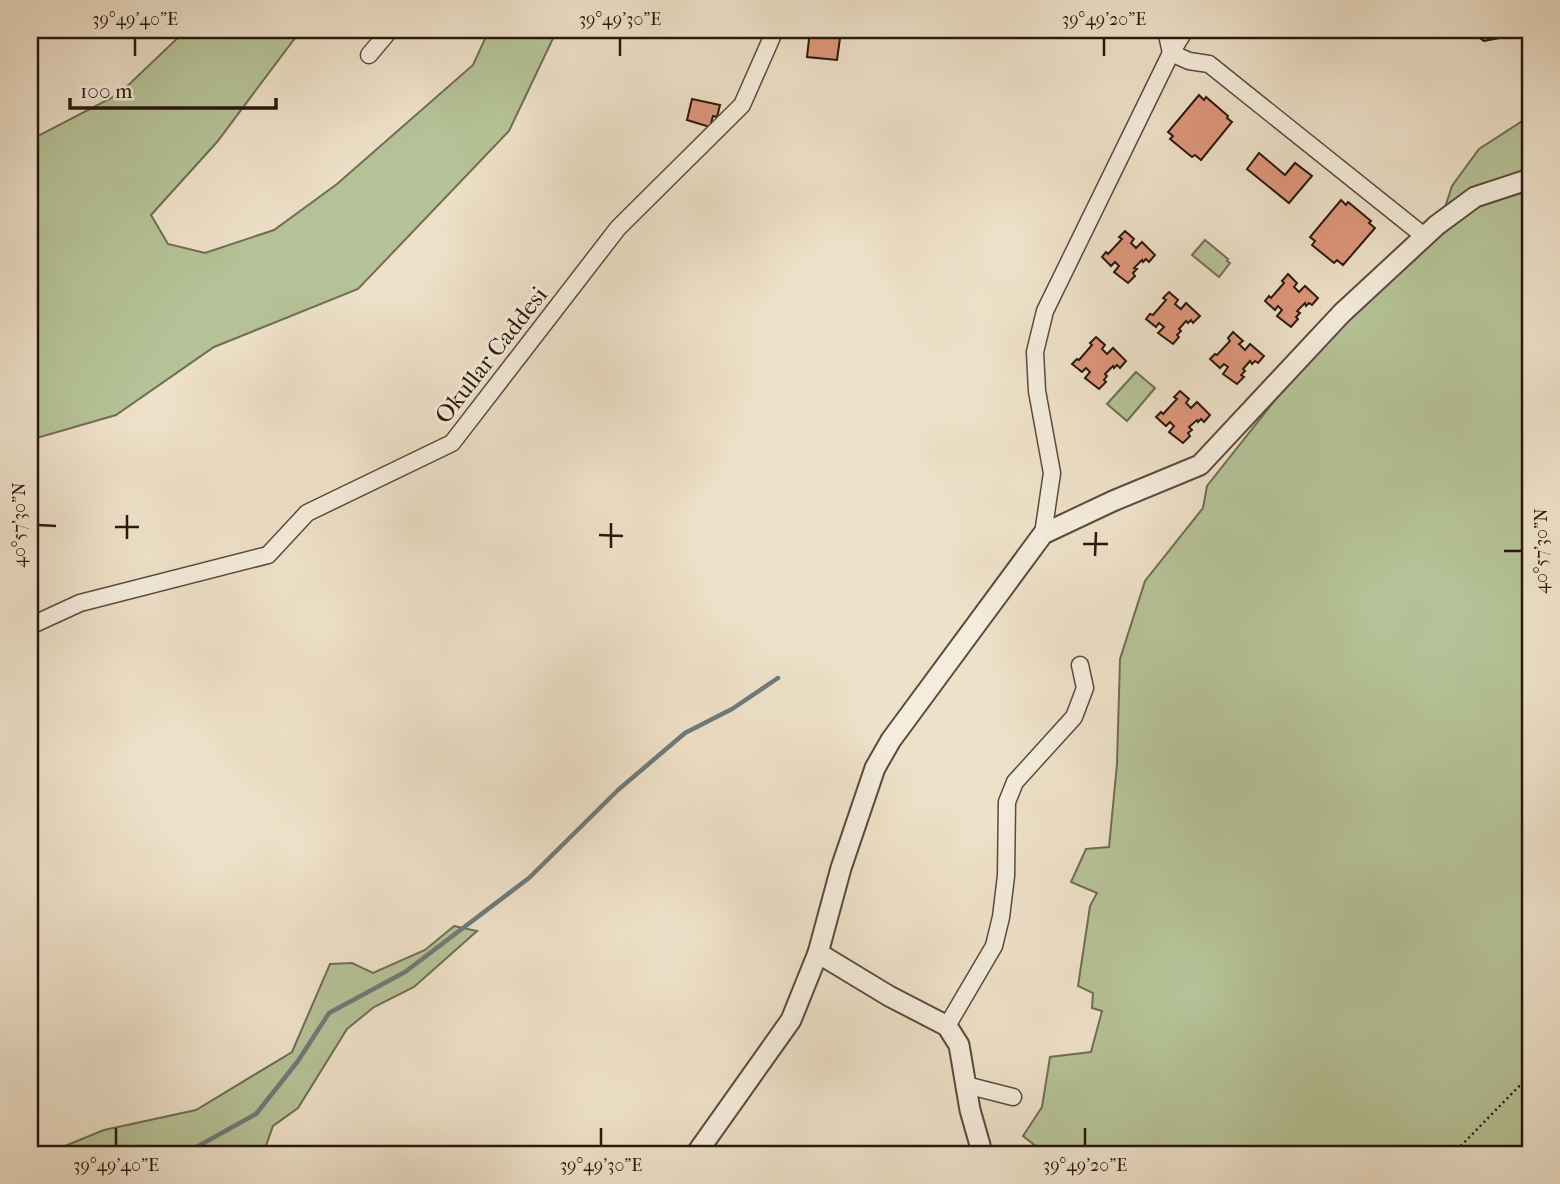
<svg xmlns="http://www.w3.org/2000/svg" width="1560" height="1184" viewBox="0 0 1560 1184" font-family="'IM FELL French Canon',serif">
<rect width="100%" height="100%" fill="#eee1c9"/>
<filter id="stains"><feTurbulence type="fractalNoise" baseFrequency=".00286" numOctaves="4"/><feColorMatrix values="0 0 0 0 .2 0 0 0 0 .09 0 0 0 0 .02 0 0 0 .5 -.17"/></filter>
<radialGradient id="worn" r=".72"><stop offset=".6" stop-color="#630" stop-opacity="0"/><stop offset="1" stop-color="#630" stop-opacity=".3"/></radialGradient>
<g fill="#b6c398" stroke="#706e52" stroke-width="2">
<path d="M186,30h115l-84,112 -66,73 17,29 37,9 69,-23 63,-46 136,-119 16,-35h68l-48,101 -151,158 -144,58 -98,68 -86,25v-300l89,-46z"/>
<path d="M1530,116v1038h-484l-23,-18 19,-29 8,-50 41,-5 11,-41 -10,-3 1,-15 -15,-7 12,-80 7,-13 -26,-11 15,-33 23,-2 8,-83 3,-105 25,-78 58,-73 4,-22 84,-106 68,-70 75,-69 18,-55 27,-37z"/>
<path d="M1205,240l23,19 -1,2 3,2 -11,14 -27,-22z"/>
<path d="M1136,372l19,16 -28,33 -20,-17z"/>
<path d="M454,926l23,5 -63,56 -40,20 -27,22 -49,79 -25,18 -10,28h-218l59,-24 92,-20 96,-58 38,-88 22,-1 21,10 52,-23z"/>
</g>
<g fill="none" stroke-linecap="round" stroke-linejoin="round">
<path stroke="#707a79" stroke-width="4.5" d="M184,1154l72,-40 42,-53 31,-48 76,-41 124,-94 89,-88 67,-57 47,-24 46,-31"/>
</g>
<g fill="#de967b" stroke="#2a180c" stroke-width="2">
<path d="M810,30l31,1 -4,29 -30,-3z"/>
<path d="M1468,30h38l-7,8 -15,3z"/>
<path d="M1199,95l5,5 2,-3 22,19 -1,2 5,4 -31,38 -6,-5 -3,2 -22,-18 3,-3 -5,-4z"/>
<path d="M692,99l28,6 -3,12 -4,-1 -3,11 -23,-7z"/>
<path d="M1259,153l26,22 10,-12 17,13 -23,27 -42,-34z"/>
<path d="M1341,200l5,5 2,-3 23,19 -2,2 6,5 -32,37 -6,-5 -3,3 -22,-18 3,-4 -5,-4z"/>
<path d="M1125,231l9,8 -3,4 5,5 6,-6 13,13 -6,7 -3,-3 -3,3 -1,-2 -8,8 3,1 -4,4 2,3 -7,7 -14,-11 5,-6 -4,-4 -4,4 -9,-9 4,-5 2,2 14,-15 -3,-2z"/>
<path d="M1288,274l9,9 -3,4 5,5 6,-6 13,12 -6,7 -3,-2 -3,3 -1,-3 -8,8 3,2 -4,4 2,2 -7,8 -14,-11 5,-6 -4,-4 -3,4 -10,-9 4,-5 2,2 13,-15 -2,-2z"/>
<path d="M1169,292l9,8 -3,4 6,5 5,-6 14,13 -7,7 -2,-3 -3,3 -2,-2 -7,8 2,2 -4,4 2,2 -6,7 -15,-11 6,-6 -5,-4 -3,4 -10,-8 4,-5 3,1 13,-15 -3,-2z"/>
<path d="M1233,332l10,9 -4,3 6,6 5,-6 14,12 -6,7 -3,-2 -3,3 -2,-3 -7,8 2,2 -4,4 3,2 -7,7 -14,-10 5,-7 -4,-3 -4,4 -10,-9 5,-5 2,1 13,-14 -2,-3z"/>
<path d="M1096,337l9,8 -3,4 5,5 6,-6 13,13 -6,7 -3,-3 -3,3 -1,-2 -8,8 2,2 -3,4 2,2 -7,7 -14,-11 5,-6 -4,-4 -4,4 -10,-8 5,-5 2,1 13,-15 -2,-2z"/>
<path d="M1180,391l9,8 -3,4 5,5 6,-6 13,13 -6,7 -3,-3 -3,3 -1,-2 -8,7 3,3 -4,3 2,3 -7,7 -14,-11 5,-6 -4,-4 -4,4 -10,-9 5,-5 2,2 14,-15 -3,-2z"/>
</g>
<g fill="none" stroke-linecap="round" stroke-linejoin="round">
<defs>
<g id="minor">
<path d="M1166,30l5,23 18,8 20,3 215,172"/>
<path d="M369,55l21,-25"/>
<path d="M1043,534l9,-61 -15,-82 -2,-39 10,-41 126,-258 14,-23"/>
<path d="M30,626l50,-23 188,-48 39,-42 145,-70 166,-215 124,-123 33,-75"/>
<path d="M947,1026l47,-80 7,-29 5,-41 1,-74 8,-20 59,-65 11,-29 -5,-23"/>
<path d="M966,1085l47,12"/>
</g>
<g id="tertiary">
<path d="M818,953l71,43 58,30 12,19 11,65 10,35 -1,9"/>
<path d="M696,1154l95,-134 27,-67 23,-85 34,-100 16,-28 152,-206 70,-33 87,-36 142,-152 95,-88 38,-28 55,-18"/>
</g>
</defs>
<use href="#minor" stroke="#5b4a3b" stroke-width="19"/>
<use href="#tertiary" stroke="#5b4a3b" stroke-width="23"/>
<path stroke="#2a180c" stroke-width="2.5" stroke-dasharray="2 3.5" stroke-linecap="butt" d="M1453,1154l77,-79"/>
<use href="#minor" stroke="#f4ecdc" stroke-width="16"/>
<use href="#tertiary" stroke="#f4ecdc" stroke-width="19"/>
</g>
<path fill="none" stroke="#2a180c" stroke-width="2.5" d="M135,56v-18M620,56v-18M1104,56v-18M38,525l18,1M115,527h24M599,535l24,1M127,539v-24M1083,544h25M611,548v-25M1504,551h18M1095,556l1,-24M116,1146v-18M601,1146v-18M1085,1146v-18"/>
<g text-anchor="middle" stroke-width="6" stroke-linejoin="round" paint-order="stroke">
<g font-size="24" fill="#2a180c" stroke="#f4ecdc">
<text transform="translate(491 355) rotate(-52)" y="8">Okullar Caddesi</text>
</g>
</g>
<rect width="1560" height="1184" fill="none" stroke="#eee1c9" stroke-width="77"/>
<path d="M70 98v10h206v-10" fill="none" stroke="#2a180c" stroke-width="3.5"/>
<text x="80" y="98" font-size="21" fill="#2a180c" stroke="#f4ecdc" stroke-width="5" paint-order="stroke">100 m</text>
<rect x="38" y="38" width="1484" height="1108" fill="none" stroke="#2a180c" stroke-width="2.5"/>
<g font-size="18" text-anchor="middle" fill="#2a180c">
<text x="135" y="25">39°49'40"E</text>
<text x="620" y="25">39°49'30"E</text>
<text x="1104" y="25">39°49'20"E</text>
<text transform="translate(19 525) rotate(-90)" y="6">40°57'30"N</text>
<text transform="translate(1541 551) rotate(-90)" y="6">40°57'30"N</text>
<text x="116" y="1171">39°49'40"E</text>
<text x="601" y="1171">39°49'30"E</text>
<text x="1085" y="1171">39°49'20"E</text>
</g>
<rect width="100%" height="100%" filter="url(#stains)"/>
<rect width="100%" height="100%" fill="url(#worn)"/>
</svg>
